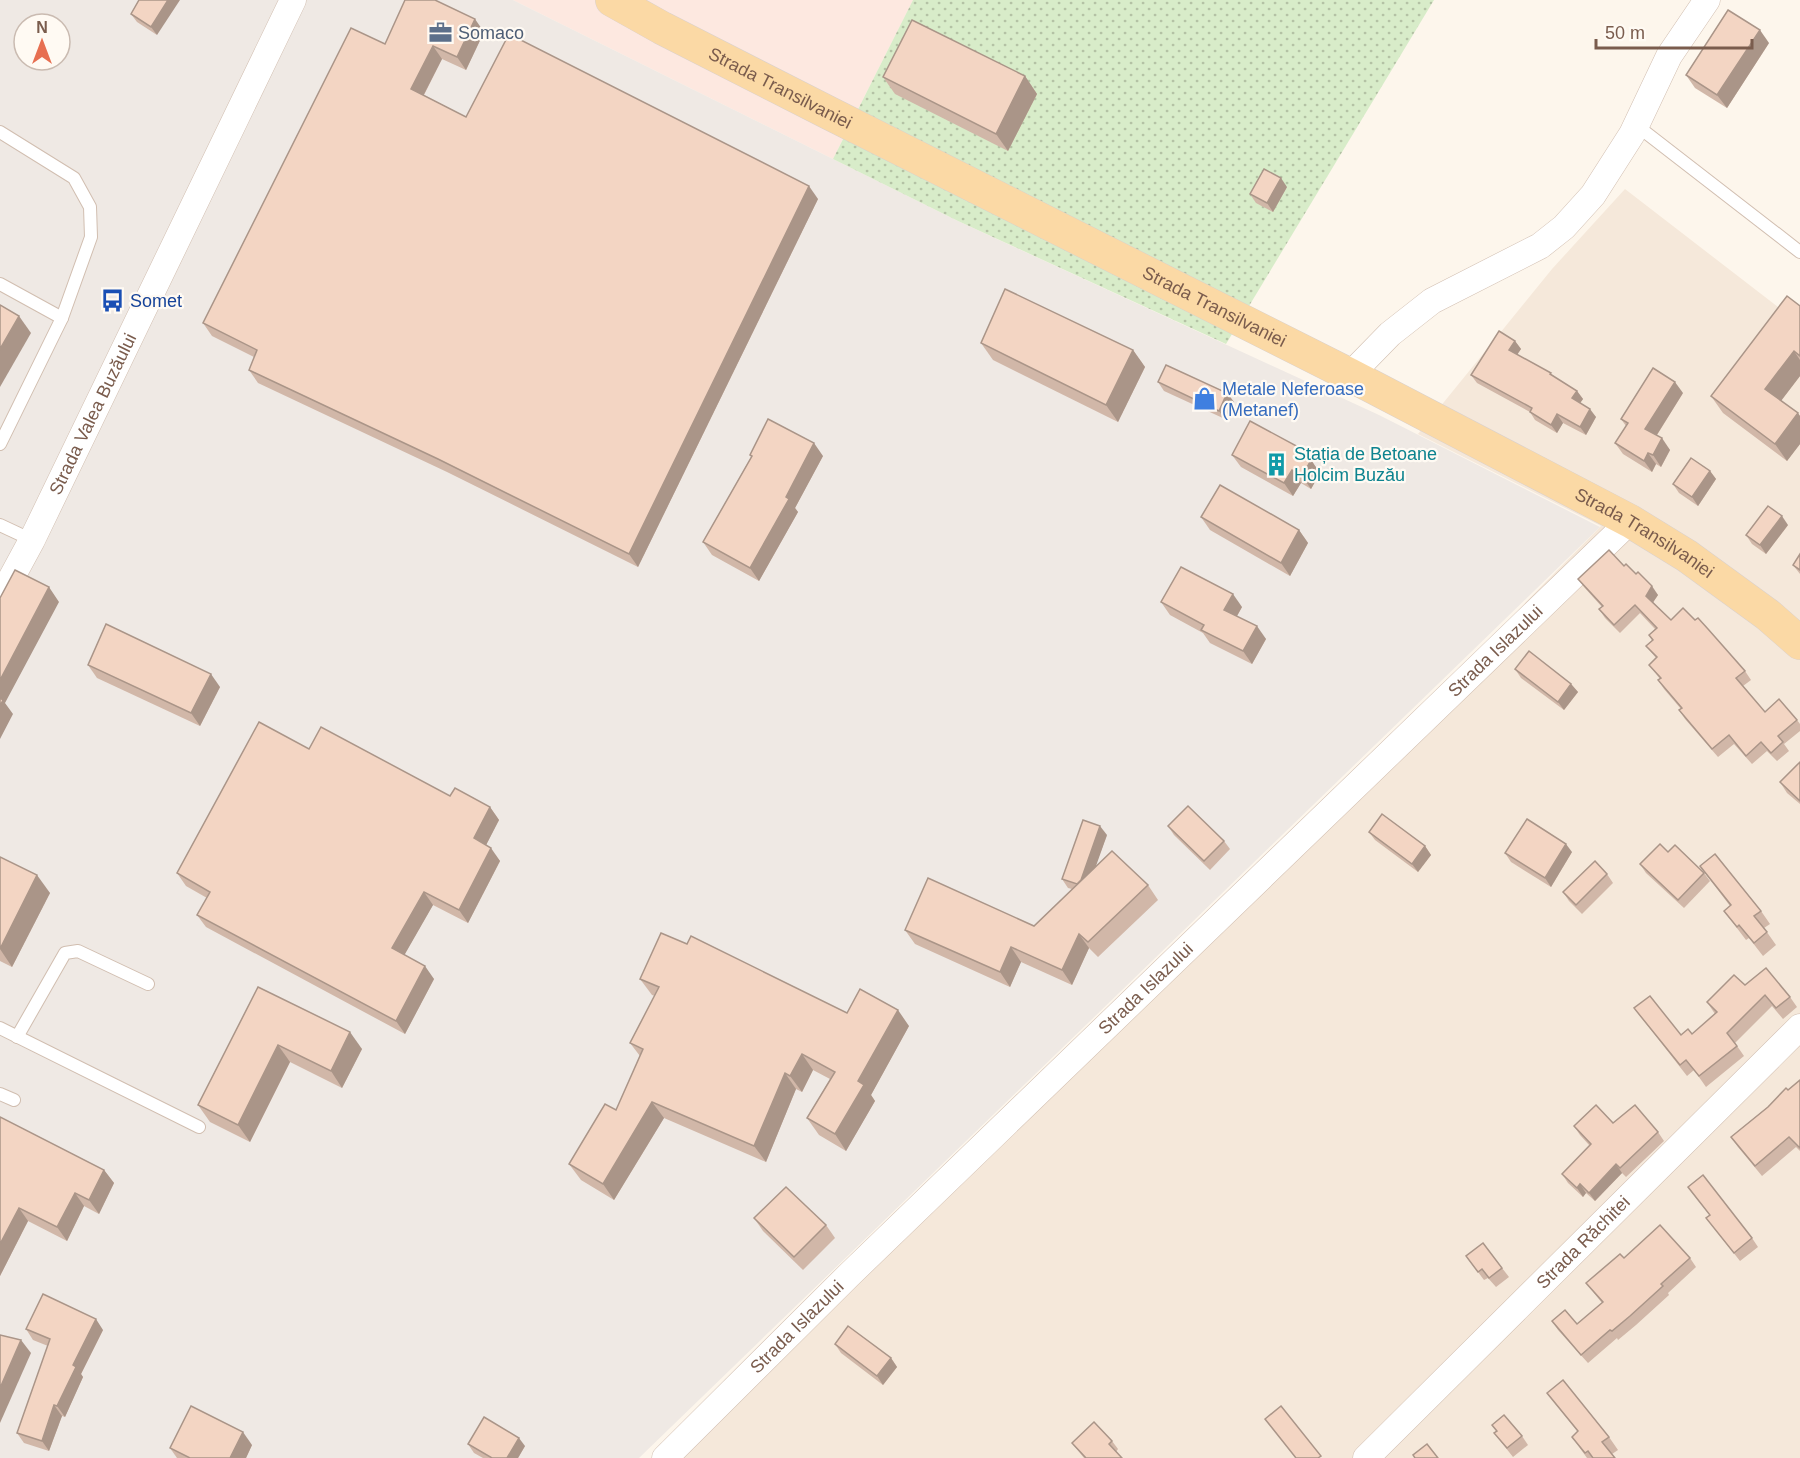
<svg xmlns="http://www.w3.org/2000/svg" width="1800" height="1458" viewBox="0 0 1800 1458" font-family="Helvetica,sans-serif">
<defs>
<pattern id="grass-dots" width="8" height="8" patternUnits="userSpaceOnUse" patternTransform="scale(1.5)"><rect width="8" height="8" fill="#d8ecc9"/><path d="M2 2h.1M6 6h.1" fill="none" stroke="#b4c2a5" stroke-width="1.8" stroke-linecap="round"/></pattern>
</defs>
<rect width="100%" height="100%" fill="#fdf6ec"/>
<path fill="#f5e8da" d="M1625,189l175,135v1134h-1120l921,-932 -183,-92 134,-165z"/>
<path fill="#fde8e0" d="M513,0h400l-80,159z"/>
<path fill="#efe9e4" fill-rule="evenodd" d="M0,0h513l445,221 421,194 221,112 -961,931h-639zM24,24h36v36h-36z"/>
<path fill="url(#grass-dots)" d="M913,0h521l-208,344 -268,-123 -125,-62z"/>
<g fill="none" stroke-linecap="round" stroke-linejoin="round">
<defs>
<g id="service">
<path d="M1636,125l164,127"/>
<path d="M0,132l74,46 16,29 1,30 -29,81 -62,126"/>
<path d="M0,284l62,34"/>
<path d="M0,525l32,15"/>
<path d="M0,1028l199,99"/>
<path d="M17,1037l48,-84 13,-2 70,33"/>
<path d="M0,1094l14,6"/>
</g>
<g id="minor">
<path d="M1350,375l40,-41 42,-33 108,-55 24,-19 29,-32 39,-61 37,-78 38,-56"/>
<path id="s1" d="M0,599l32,-59 261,-540"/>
<path id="s2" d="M665,1458l184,-183 781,-754"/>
<path id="s3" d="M1366,1458l434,-431"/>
</g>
<g id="primary">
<path id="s4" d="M612,0l50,28 167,85 521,262 280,146 57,35 81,59 32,28"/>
</g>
</defs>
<use href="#service" stroke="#d1beb0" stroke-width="14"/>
<use href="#minor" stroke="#d1beb0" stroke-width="27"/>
<use href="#primary" stroke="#dad1cd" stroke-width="34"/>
<use href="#service" stroke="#fff" stroke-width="12"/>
<use href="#minor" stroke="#fff" stroke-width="26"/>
<use href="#primary" stroke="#fbd9a5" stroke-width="33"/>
</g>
<g fill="#d1b7a8">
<path d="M139,0l18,35 -20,-13 -6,-8z"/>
<path d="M484,32l-18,38 -24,-11 -18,36 42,22 352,82 -180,368 -191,-95 -189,-89 -9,-13 5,-13 -42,-21 -9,-13 182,-279z"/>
<path d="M1769,43l-42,65 -32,-20 -9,-13z"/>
<path d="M1025,76l12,18 -29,57 -113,-57 -12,-17z"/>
<path d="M1287,187l-14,25 -17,-9 -6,-9z"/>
<path d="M1800,306v70l-19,25 19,15v28l-13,17 -64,-48 -12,-17z"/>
<path d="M1515,341l6,8 -4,5 60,37 6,8 -3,4 16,14 -10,18 -23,-12 -6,10 -22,-13 -5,-8 -53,-29 -6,-8z"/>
<path d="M981,343l152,7 12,17 -27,55 -125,-62z"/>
<path d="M1158,382l69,11 7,9 -9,17 -61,-28z"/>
<path d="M1683,393l-26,42 13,15 -9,17 -5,-3 -4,8 -29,-18 -8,-11 11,-17 -5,-7z"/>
<path d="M750,455l73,1 -28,52 3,4 -39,69 -47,-26 -9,-13 48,-85z"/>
<path d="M1232,455l76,3 3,2 9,13 -9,16 -10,-6 -8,13 -52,-29z"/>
<path d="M1710,471l6,8 -18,27 -19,-13 -6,-9z"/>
<path d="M1201,517l98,13 9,13 -18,33 -80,-46z"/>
<path d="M1788,525l-22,29 -14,-10 -6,-9z"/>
<path d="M1800,554v20l-7,-9z"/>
<path d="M1624,566l12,8 22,21 -5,7 18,18 74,51 6,9 -8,6 22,26 32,8 3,4v7l-16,13 5,7 -12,10 -10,-10 -15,13 -18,-20 -16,13 -33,-38 -6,-9 2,-1 -17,-20 -6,-9 2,-1 -11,-14 7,-7 -10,-12 6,-6 -3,-5 6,-6 -15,-16 -20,20 -15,-15 -6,-9 3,-2 -18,-20 -6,-8z"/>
<path d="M1161,602l81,5 -5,9 29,23 -14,25 -42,-21 -7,-10 -33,-18z"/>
<path d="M88,665l132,22 -20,39 -103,-48z"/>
<path d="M1515,669l56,15 7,8 -14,18 -43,-32z"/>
<path d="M1800,762v42l-13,-11 -7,-11z"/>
<path d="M450,796l40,11 9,13 -13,25 14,16 -32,62 -35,-18 -29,50 30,24 -29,55 -199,-107 -9,-12 10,-17 -21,-12 -9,-13z"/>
<path d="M1168,826l56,15 6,8 -20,21 -36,-35z"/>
<path d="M1369,832l56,14 6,9 -13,17 -43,-32z"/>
<path d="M1107,835l-12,32 53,18 10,15 -60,57 -9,-9 -17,37 -51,-23 -11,25 -95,-43 -10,-14 129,-4 38,-37 -4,-1 -6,-9z"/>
<path d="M1572,852l-21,35 -40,-25 -6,-9z"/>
<path d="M1668,852l36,21 6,8 -26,27 -38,-35 -6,-9z"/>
<path d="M0,857l50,36 -38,74 -12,-6z"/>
<path d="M1700,866l61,45 9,13 -6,4 12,17 -13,11 -14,-18 -3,2 -22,-29 6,-5z"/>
<path d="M1607,874l6,9 -31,31 -13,-13 -6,-9z"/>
<path d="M640,979l207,34 62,13 -38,69 4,6 -29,50 -27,-16 -12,-17 23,-39 -17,-9 -11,22 -6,-3 -30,73 -102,-44 -50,82 -33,-20 -12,-16 47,-54 24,-54 -10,-13 25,-47 -3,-1z"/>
<path d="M1745,985l45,12 7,10 -14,12 -11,-13 -37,37 9,13 -38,31 -12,-17 -7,6 -53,-68 47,27 11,-1 23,-20 -8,-12z"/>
<path d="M258,987l104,62 -20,39 -52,-26 -40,80 -40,-20 -12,-17z"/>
<path d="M1800,1080v71l-4,-4 -34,29 -24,-29 -7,-10z"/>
<path d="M0,1117l104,53 10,13 -15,31 -15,-8 -17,35 -39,-20 -28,55z"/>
<path d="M1613,1123l45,9 6,9 -38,36 -4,-4 -27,28 -9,-8 -3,4 -15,-14 -6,-9 28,-28 -10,-11 -6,-9z"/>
<path d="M1688,1187l64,51 6,9 -18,14 -34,-43 4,-3z"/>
<path d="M754,1218l72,7 9,13 -32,32 -40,-39z"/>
<path d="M1466,1256l36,12 7,9 -13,10 -8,-9 -4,2z"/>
<path d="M1624,1258h66l6,9 -28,26 1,2 -33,30 -18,15 -1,-2 -29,25 -30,-33 -6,-9 25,3 25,-21 -16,-20z"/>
<path d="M26,1329l77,1 -22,44 2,3 -18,40 -3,-1 -13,35 -25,-8 -7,-10 31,-87 -15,-6z"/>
<path d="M835,1344l56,14 6,9 -14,18 -42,-32z"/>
<path d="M1547,1393l62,44 9,13 -6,4 3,4h-28l-15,-21 6,-5z"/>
<path d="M1492,1425l30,11 6,9 -15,12 -19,-24 2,-2z"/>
<path d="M1112,1441l6,8 -2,3 6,6h-38l-12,-15z"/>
<path d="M468,1444l57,2 -7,12h-35l-9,-5z"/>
<path d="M252,1445l-6,13h-69l-7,-10z"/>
</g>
<g fill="#aa9588">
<path d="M168,0h12l-23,35 -6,-8z"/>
<path d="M475,19l9,13 -18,38 -9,-13z"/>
<path d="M1760,30l9,13 -42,65 -10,-13z"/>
<path d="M433,46l9,13 -22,43 -9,-13z"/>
<path d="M1025,76l12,18 -29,57 -12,-17z"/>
<path d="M1281,178l6,9 -14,25 -6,-9z"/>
<path d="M809,186l9,13 -180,368 -9,-13z"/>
<path d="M19,316l12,17 -31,54v-38z"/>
<path d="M1515,341l6,8 -6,9 -6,-8z"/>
<path d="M1133,350l12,17 -27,55 -12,-17z"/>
<path d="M1794,351l6,9v16l-23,30 -12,-17z"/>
<path d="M1675,382l8,11 -30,48 -8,-12z"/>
<path d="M1577,391l6,8 -5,7 -6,-8z"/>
<path d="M1227,393l7,9 -9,17 -6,-8z"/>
<path d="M1590,409l6,8 -10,18 -6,-8z"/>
<path d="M1798,413l2,3v28l-13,17 -12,-17z"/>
<path d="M1557,414l6,9 -6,10 -6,-8z"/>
<path d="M1662,438l8,12 -9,17 -8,-12z"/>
<path d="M814,443l9,13 -28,52 3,4 -39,69 -9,-13 36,-71z"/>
<path d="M1302,449l8,12 1,-1 9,13 -9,16 -9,-13 -3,-23z"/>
<path d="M1648,453l8,11 -4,8 -8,-11z"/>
<path d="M1292,470l9,13 -8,13 -9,-13z"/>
<path d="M1710,471l6,8 -18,27 -6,-9z"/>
<path d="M1782,516l6,9 -22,29 -6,-9z"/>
<path d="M1299,530l9,13 -18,33 -9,-13z"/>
<path d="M1652,586l6,9 -6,9 -6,-8z"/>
<path d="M49,587l10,15 -54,101 8,11 -13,25v-59z"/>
<path d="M1233,594l9,13 -9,16 -9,-13z"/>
<path d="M1257,626l9,13 -14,25 -9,-13z"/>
<path d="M211,674l9,13 -20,39 -9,-13z"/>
<path d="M1571,684l7,8 -14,18 -6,-8z"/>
<path d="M490,807l9,13 -16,31 -9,-13z"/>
<path d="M1100,826l7,9 -21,59 -7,-9z"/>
<path d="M1566,844l6,8 -21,35 -6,-9z"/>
<path d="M1425,846l6,9 -13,17 -6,-8z"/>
<path d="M491,848l9,13 -32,62 -9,-13z"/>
<path d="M37,875l13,18 -38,74 -12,-18z"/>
<path d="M424,892l9,13 -32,56 -9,-13z"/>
<path d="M1079,934l10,14 -17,37 -10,-15z"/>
<path d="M1011,947l10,15 -11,25 -10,-15z"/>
<path d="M425,966l9,13 -29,55 -9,-13z"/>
<path d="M898,1010l11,16 -38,69 4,6 -29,50 -11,-17 23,-53z"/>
<path d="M350,1032l12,17 -20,39 -11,-17z"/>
<path d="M278,1045l12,17 -40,80 -12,-17z"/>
<path d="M802,1054l11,16 -11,22 -12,-16z"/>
<path d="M785,1073l11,16 -30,73 -12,-16z"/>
<path d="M652,1102l12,16 -50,82 -11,-16z"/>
<path d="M1616,1164l6,9 -27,28 -6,-8z"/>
<path d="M104,1170l10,13 -15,31 -10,-14z"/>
<path d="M1580,1184l6,9 -3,4 -6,-9z"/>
<path d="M75,1193l9,13 -17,35 -10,-14z"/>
<path d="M19,1208l9,13 -28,55v-32z"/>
<path d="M96,1319l7,11 -22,44 2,3 -18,40 -8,-11 16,-41z"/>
<path d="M21,1340l10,13 -31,70v-35z"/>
<path d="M891,1358l6,9 -14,18 -6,-9z"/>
<path d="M54,1405l8,11 -13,35 -7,-10z"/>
<path d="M243,1432l9,13 -6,13h-16z"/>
<path d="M519,1438l6,8 -7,12h-11z"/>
</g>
<g fill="#f3d5c3" stroke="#aa9588" stroke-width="1.5">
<path d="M139,0h29l-17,27 -20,-13z"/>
<path d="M405,0h30l40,19 -18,38 -24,-11 -22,43 55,28 43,-83 300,152 -180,368 -191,-95 -189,-89 8,-20 -54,-27 148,-295 34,16z"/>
<path d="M1728,10l32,20 -43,65 -31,-20z"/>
<path d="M912,20l113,56 -29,58 -113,-57z"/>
<path d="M1264,169l17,9 -14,25 -17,-9z"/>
<path d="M1005,289l128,61 -27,55 -125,-62z"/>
<path d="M1787,296l13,10v50l-6,-5 -29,38 33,24 -23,31 -64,-48z"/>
<path d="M0,305l19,11 -19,33z"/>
<path d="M1499,331l16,10 -6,9 42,23 -1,1 27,17 -5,7 18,11 -10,18 -23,-13 -6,11 -21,-13 2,-4 -61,-33z"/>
<path d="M1166,365l61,28 -8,18 -61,-29z"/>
<path d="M1653,368l22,14 -30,47 17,9 -9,17 -5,-2 -4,8 -29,-18 13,-20 -7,-4z"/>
<path d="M768,419l46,24 -28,54 3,2 -39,69 -47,-26 49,-86 -2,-1z"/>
<path d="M1250,421l52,28 -3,4 12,7 -9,16 -10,-6 -8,13 -52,-28z"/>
<path d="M1691,458l19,13 -18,26 -19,-13z"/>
<path d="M1220,485l79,45 -18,33 -80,-46z"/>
<path d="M1768,506l14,10 -22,29 -14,-10z"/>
<path d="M1609,550l15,16 2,-2 10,10 2,-2 14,14 -6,10 25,24 12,-12 12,12 3,-2 10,11 37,42 -9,7 29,34 14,-13 18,21 -19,16 5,6 -12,11 -10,-11 -15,14 -17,-21 -17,14 -33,-39 3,-2 -24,-28 3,-2 -12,-13 8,-8 -11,-11 7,-6 -4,-5 8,-7 -22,-23 -21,20 -15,-16 4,-3 -25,-27z"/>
<path d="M1800,554v16l-7,-5z"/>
<path d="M1181,567l52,27 -9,16 33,16 -14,25 -42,-21 3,-5 -43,-23z"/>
<path d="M15,570l34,17 -49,93v-82z"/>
<path d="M106,624l105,50 -20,39 -103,-48z"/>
<path d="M1529,651l42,33 -13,18 -43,-33z"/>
<path d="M0,698l3,2 -3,6z"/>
<path d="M259,722l50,27 12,-22 129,69 5,-8 35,19 -16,31 17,10 -32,62 -35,-18 -32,56 33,18 -29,55 -199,-106 13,-23 -33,-19z"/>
<path d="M1800,762v39l-20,-19z"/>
<path d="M1188,806l36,35 -20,20 -36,-35z"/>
<path d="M1382,814l43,32 -13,18 -43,-32z"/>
<path d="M1527,819l39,25 -21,34 -40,-25z"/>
<path d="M1083,820l17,6 -19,54 -4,4 -15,-5z"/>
<path d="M1660,844l8,8 7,-7 29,28 -26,27 -38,-36z"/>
<path d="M1112,851l36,34 -60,57 -9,-8 -17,36 -51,-23 -11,25 -95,-42 23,-52 106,48z"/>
<path d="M1715,854l46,57 -7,5 13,16 -13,11 -15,-18 -2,2 -13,-16 7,-6 -31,-39z"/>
<path d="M0,857l37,18 -37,74z"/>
<path d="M1595,861l12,13 -31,31 -13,-13z"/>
<path d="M661,933l26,11 4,-8 156,77 13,-24 38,21 -40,71 6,4 -29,49 -28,-16 28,-46 -33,-18 -12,22 -5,-3 -31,73 -102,-44 -49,82 -34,-20 36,-60 11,6 27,-61 -13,-6 29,-56 -19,-8z"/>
<path d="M1766,968l24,29 -14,11 -11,-13 -38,38 10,13 -38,30 -13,-16 -6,5 -46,-57 16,-12 31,39 7,-6 4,5 25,-22 -10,-10 27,-27 11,10z"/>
<path d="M258,987l92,45 -19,39 -53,-26 -40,80 -40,-20z"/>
<path d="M1800,1080v68l-11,-11 -34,29 -24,-29 37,-30 18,-19 2,2z"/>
<path d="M1596,1105l17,18 22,-18 23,27 -38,36 -4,-4 -27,29 -9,-9 -3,4 -15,-14 29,-30 -17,-18z"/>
<path d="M0,1117l104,53 -15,30 -14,-7 -18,34 -38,-19 -19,36z"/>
<path d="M1703,1175l49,63 -18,15 -28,-35 4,-3 -22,-28z"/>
<path d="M786,1187l40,38 -32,32 -40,-39z"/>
<path d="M1660,1225l30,33 -29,26 2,2 -33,30 -18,15 -2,-1 -29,25 -29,-34 13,-11 12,14 26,-22 -17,-19 34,-29 4,4z"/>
<path d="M1483,1243l19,25 -13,10 -7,-9 -4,3 -12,-16z"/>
<path d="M43,1294l53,25 -23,46 3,2 -19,39 -3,-1 -12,36 -25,-8 33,-94 -24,-10z"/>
<path d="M848,1326l43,32 -14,18 -42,-32z"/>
<path d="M0,1335l21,5 -21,48z"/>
<path d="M1563,1380l46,57 -7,5 13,16h-22l-5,-7 -3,2 -13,-16 6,-6 -31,-38z"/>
<path d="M191,1406l52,26 -13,26h-40l-20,-10z"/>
<path d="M1281,1406l40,50 -3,2h-22l-31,-39z"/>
<path d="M1504,1415l18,21 -15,12 -13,-15 3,-2 -5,-6z"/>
<path d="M484,1417l35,21 -12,20h-15l-24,-14z"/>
<path d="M1094,1422l18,19 -3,3 13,14h-36l-14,-15z"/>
<path d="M1427,1444l11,14h-23l-2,-3z"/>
</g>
<defs>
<symbol id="office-bare" viewBox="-9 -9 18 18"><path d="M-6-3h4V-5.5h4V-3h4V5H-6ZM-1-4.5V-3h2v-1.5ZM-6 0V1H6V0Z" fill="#5c6f8a" stroke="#fffaf3" stroke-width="2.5" paint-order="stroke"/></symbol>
<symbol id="bus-bare" viewBox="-9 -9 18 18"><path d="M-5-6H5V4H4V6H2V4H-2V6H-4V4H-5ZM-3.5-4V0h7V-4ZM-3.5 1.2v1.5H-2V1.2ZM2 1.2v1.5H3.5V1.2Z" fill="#1a4fb4" stroke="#fffaf3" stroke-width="2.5" paint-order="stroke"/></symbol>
<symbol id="shop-bare" viewBox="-9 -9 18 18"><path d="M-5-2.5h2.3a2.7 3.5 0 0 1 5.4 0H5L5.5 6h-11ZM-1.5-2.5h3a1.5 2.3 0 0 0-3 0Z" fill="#3f7fe0" stroke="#fffaf3" stroke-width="2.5" paint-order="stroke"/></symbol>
<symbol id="building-bare" viewBox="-9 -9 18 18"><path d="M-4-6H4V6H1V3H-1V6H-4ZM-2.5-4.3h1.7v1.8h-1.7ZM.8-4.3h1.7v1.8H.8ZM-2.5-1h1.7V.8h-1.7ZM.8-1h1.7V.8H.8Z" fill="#0f9aa8" stroke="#fffaf3" stroke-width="2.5" paint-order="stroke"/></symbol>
</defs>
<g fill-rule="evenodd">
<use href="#office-bare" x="424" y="16" width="33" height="33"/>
<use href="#bus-bare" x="96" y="284" width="33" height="33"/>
<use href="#shop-bare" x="1188" y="382" width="33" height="33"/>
<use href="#building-bare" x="1260" y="448" width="33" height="33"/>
</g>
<g text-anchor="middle" stroke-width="4.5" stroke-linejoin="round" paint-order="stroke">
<g font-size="18" fill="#4e5e75" stroke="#fffaf3" text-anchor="start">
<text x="458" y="39">Somaco</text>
</g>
<g font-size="18" fill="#7a5c4d" stroke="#fffaf3">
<text dy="6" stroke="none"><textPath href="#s4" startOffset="190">Strada Transilvaniei</textPath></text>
<text dy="6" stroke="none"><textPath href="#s4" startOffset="676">Strada Transilvaniei</textPath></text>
<text dy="6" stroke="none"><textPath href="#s1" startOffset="207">Strada Valea Buzăului</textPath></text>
<text dy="6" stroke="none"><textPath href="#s4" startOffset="1162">Strada Transilvaniei</textPath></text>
<text dy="6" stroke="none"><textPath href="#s2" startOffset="1158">Strada Islazului</textPath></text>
<text dy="6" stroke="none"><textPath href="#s2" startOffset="672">Strada Islazului</textPath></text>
<text dy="6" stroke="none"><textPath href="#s3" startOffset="306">Strada Răchitei</textPath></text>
<text dy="6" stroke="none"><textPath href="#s2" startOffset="186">Strada Islazului</textPath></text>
</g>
<g font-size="18" fill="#164399" stroke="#fffaf3" text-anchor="start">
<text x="130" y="307">Somet</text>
</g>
<g font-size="18" fill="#366cbe" stroke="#fffaf3" text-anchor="start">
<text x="1222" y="395">Metale Neferoase<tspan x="1222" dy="21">(Metanef)</tspan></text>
</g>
<g font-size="18" fill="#0d838f" stroke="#fffaf3" text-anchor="start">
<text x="1294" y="460">Stația de Betoane<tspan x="1294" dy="21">Holcim Buzău</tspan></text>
</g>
</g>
<g transform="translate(42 42)"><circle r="28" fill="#fffaf3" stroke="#cabbb1" stroke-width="1.5"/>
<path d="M0-4.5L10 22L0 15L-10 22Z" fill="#e76f51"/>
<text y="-9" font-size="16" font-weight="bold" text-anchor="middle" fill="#7a5c4d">N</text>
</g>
<path d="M1596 39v9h156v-9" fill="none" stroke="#7a5c4d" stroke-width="3"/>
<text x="1605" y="39" font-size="18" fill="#7a5c4d" stroke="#fffaf3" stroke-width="4.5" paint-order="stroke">50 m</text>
</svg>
